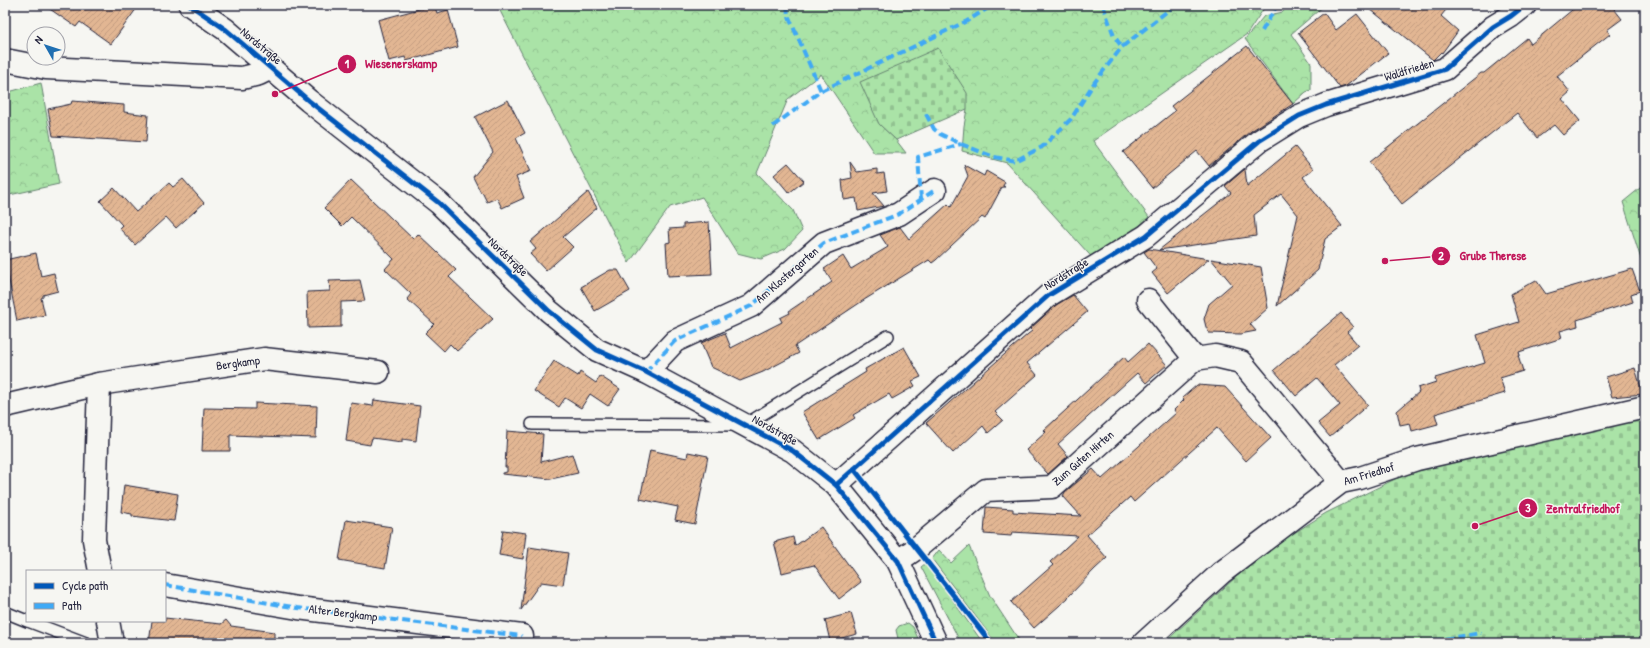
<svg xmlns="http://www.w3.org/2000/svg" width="1650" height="648" viewBox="0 0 1650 648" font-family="'Patrick Hand',sans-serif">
<defs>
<pattern id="forest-crowns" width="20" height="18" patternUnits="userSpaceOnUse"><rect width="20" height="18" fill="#aae3a7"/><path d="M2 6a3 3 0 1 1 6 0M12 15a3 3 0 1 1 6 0" fill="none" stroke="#92c291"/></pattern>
<pattern id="cemetery-stones" width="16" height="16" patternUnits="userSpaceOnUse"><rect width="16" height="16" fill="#aae3a7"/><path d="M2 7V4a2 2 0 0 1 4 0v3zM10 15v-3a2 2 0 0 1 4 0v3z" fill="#92c291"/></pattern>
<pattern id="building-hatch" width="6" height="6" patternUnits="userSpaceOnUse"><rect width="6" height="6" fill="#e2b693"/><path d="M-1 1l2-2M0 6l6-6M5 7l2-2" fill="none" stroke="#c29c80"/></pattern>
</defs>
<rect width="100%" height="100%" fill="#f6f6f2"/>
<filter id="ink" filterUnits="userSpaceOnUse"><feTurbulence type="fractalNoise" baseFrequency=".025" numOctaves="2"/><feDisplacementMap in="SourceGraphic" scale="8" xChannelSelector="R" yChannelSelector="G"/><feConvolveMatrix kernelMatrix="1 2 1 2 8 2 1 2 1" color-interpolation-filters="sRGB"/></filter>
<g filter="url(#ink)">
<g fill="url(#forest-crowns)" stroke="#668271">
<path d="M497,5h769l-19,29 -154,107 56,76 -52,46 -90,-100 -45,-12 2,-25 3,-17 -88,15 17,16 10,13h-32l-53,-79 -33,25 -31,74 36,37 9,21 -17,18 -24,10 -24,-6 -35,-56 -32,10 -41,56z"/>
<path d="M1287,5h38l-34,29 20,29v27l-5,2 -13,12 -48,-65 19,-23 19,-4z"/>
<path d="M41,83l18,101 -54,12v-103z"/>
<path d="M1645,184v88l-22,-70z"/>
<path d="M969,546l21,50 31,47h-25l-64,-84 7,-9 12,13z"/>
<path d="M926,563l57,80h-22l-40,-76z"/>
<path d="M908,623l5,4 7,16h-21l-3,-13 3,-4z"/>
</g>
<g fill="url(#cemetery-stones)" stroke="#668271">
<path d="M938,48l29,45v16l-71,31 -17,-16 -19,-42z"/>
<path d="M1645,417v226h-481l73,-67 46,-36 43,-27 69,-34 68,-23z"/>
</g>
<g fill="url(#building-hatch)" stroke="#22223b">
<path d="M44,5h95l-28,39 -31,-22 -4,5z"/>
<path d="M434,5l3,8 11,-3 10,37 -52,14 -1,-4 -16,4 -11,-41z"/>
<path d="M1365,5h85l-9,11 17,15 -16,22 -1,-1 -8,8z"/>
<path d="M1578,5h33l11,14 -15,11 3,4 -53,42 13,16 -8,7 18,22 -17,14 -9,-10 -17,13 -20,-25 -115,91 -33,-42 112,-89h3l43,-35 4,6z"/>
<path d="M1324,13l12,17 21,-16 31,39 -42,33 -6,2 -42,-55z"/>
<path d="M1247,46l46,58 -42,27 -42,35 -12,-15 -45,37 -29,-36 52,-41 -4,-5z"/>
<path d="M508,100l17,33 -9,5 15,33 -15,6 8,21 -22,10 -5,-10 -10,4 -5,-10 -1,1 -8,-16 20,-25 -18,-35z"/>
<path d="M72,101l52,4v7l24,3 -2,27 -93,-6 -5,-27 23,-5z"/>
<path d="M1295,147l18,22 -10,8 39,49 -17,13 -7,31 -41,36 21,-91 -17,-21 -27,21 2,21 -97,14 72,-57 -6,-7 20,-17 2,17z"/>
<path d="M850,162l7,10 20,-3v5l7,-1 3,18 -14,2 11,13 -26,5 -2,-13 -12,2 -2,-20 10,-2z"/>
<path d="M788,163l16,18 -15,12 -15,-18z"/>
<path d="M964,165l20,11 2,-5 19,11 -2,4 2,1h-3l-17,32 -3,-2 -46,43 -4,3 -3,-3 -65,40 -69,46 4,7 -36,19 -23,9 -29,-14 -10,-24 24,-10 6,15 51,-26 -2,-4 10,-5 -1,-2 43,-29 -8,-13 19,-13 8,13 37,-22 -8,-12 3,-1 17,-7 9,12 39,-35 3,3 17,-31z"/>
<path d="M183,179l21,24 -28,25 -10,-11 -31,28 -16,-17 3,-3 -22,-24 14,-13 22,24 33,-29 4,4z"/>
<path d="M351,180l62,59 5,-5 38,36 -7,7 44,42 -36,32 -7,-7 -6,7 -19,-18 9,-9 -27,-25 4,-5 -26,-25 9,-10 -43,-42 -9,9 -18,-18z"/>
<path d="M588,192l9,16 -34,29 10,10 -27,24 -16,-17 6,-5 -6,-7z"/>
<path d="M709,222l3,52 -44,2 -2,-33 4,-1 -1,-13 14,-1v-4z"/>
<path d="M1149,249l60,10 -41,34 -16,-20 5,-4 -13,-17z"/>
<path d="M36,253l5,23 13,-3 4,18 -15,4v2l-2,1 4,17 -28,6 -12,-61z"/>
<path d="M1211,259l50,8 7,41 -18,16 6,7 -16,3 -31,-1 -3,-6 -2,-8 5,-15 23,-20z"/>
<path d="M1632,269l8,22 -9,3 2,8 -56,18 1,6 -18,5 2,7 -43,14 1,3h-2l5,16 -23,7 5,15 -70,21 3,10 -26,7 -2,-8 -10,2 -3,-14 22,-19 -1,-4 18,-6 -1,-4 50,-15 -8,-28 42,-13 -8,-28 25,-14 10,14z"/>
<path d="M610,270h8l12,21 -35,20 -14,-24z"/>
<path d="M360,280l5,21 -24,1v25l-33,1 -1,-36 23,-1 -1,-10z"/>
<path d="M1073,295l14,17 -60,51 10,12 -42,37 8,8 -15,13 -5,-7 -30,27 -27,-30 102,-89 4,-3 -2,-2 26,-24z"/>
<path d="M1341,313l12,14 -6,5 11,13 -24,20 34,40 -38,32 -12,-14 22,-18 -23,-27 -21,18 -22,-26z"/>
<path d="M1148,344l19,21 -21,18 -9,-10 -79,71 10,12 -20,18 -22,-24 20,-18 -2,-2 67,-61 13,-12 4,5z"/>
<path d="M904,347l17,30 -9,4 3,5 -23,13 -3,-5 -36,21 2,3 -36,22 -17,-28 64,-40 -1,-3z"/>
<path d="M554,361l24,15 2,-4 16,11 4,-7 20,13 -12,17 -18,-12 -9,14 -16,-10 -6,9 -25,-16z"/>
<path d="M1635,368l8,26 -31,3 -6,-20z"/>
<path d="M1197,385l28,2 46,51 -25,23 -29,-33 -83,74 -4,-5 -43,38 20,23 -12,11 -27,28v1l-34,30 -23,-26 42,-37 -3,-3 28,-26 -66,-4 -1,4 -27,-2 2,-27 27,2v3l68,4 -18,-20 2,-4 28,-23 9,10 74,-66 -2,-3 10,-10 -2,-2z"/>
<path d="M374,400l46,6 -4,35 -14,-2v3l-30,-4 -2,7 -24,-4 5,-38 22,3z"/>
<path d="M255,403l62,3 -1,32 -86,-3v16h-28l2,-43 51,1z"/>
<path d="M507,431l36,3 -2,28 31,-8 6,19 -27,6 -49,-5v-1l5,-1v-5h-2z"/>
<path d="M650,450l37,8 1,-6 20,4 -13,68 -20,-4 3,-13 -38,-8z"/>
<path d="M124,485l54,9 -4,27 -42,-5v-2l-11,-2z"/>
<path d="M346,520l46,7 -7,41 -46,-8z"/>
<path d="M821,527l40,55 -22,17 -25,-34 -32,8 -8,-31 19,-5 2,9z"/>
<path d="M503,530l23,3 -3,26 -24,-4z"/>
<path d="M529,547l39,6 -5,32 -22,-3 -20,28z"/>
<path d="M851,613l6,21 -27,7 -5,-21z"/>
<path d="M165,618l56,6 5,-4 5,6 43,6v11h-125l3,-22h13z"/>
</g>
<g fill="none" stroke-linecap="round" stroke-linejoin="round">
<defs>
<g id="service">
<path d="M532,424l213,1 143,-89"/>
<path d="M5,612l22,9"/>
<path d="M28,621l58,22"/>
</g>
<g id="minor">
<path d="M190,5l35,24 84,72 130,102 110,108 48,39 49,22 147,79 43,34 62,76 38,82"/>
<path d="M5,60l41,8 196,10 17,-4 12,-6"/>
<path d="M1148,300l47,59"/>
<path d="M646,372l29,-31 76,-35 73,-63 75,-29 36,-24"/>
<path d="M99,384l-5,156 6,31"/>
<path d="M5,406l94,-22 165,-25 114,13"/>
<path d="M836,485l213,-190 97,-59 113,-95 40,-25 27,-11 119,-36 48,-42 18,-11 14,-11"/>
<path d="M898,561l19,-13 69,-58 66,-3 143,-128 20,-3 26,6 100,120"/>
<path d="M165,585l133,23 224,28"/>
<path d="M108,621l4,22"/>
<path d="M1144,643l77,-70 120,-91 19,-4 57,-19 228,-52"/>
</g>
</defs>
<use href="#service" stroke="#22223b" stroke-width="14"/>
<use href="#minor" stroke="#22223b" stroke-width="25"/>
<use href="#service" stroke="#f6f6f2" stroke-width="11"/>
<use href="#minor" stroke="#f6f6f2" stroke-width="22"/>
<g stroke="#3fa9f5" stroke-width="4" stroke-dasharray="8 4" stroke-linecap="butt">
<path d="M787,5l1,10 33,76"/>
<path d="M1103,5l11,31 8,11"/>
<path d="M1262,31l15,-26"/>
<path d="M926,114l8,15 6,5 21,10 33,13 21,4 27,-14 29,-28 23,-36 28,-36 53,-42"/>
<path d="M773,126l48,-35 146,-70 26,-16"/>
<path d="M921,199l-3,-42 43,-13"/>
<path d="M646,372l29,-31 76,-35 73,-63 75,-29 36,-24"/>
<path d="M165,585l133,23 224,28"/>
<path d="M1421,643l60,-10"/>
</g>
<defs>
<g id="cycleway">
<path d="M190,5l35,24 84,72 130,102 110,108 48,39 49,22 147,79 43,34 62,76 38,82"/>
<path d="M854,469l137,174"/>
<path d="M836,485l213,-190 97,-59 113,-95 40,-25 27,-11 119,-36 48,-42 18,-11 14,-11"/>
</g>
</defs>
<use href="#cycleway" stroke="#f6f6f2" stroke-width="8"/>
<use href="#cycleway" stroke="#0057b8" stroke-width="5"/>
</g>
</g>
<g text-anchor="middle" stroke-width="3" stroke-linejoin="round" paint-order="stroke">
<g font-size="12" fill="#22223b" stroke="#f6f6f2">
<text transform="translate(261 46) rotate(40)" y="4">Nordstraße</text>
<text transform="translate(1409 70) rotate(-17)" y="4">Waldfrieden</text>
<text transform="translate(508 257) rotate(44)" y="4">Nordstraße</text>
<text transform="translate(1066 274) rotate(-32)" y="4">Nordstraße</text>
<text transform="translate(787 275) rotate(-41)" y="4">Am Klostergarten</text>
<text transform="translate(238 363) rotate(-8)" y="4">Bergkamp</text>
<text transform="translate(775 430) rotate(29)" y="4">Nordstraße</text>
<text transform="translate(1083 458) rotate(-41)" y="4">Zum Guten Hirten</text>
<text transform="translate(1369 474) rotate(-17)" y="4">Am Friedhof</text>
<text transform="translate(343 613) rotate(7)" y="4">Alter Bergkamp</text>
</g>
</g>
<path fill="none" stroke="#c2185b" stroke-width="1.5" d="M275 94L347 64M1385 261L1441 256M1475 526L1528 508"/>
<g fill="#c2185b" stroke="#f6f6f2" stroke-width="1.5">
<circle cx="275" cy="94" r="4"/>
<circle cx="1385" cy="261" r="4"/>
<circle cx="1475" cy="526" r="4"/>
<circle cx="347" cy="64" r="10"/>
<circle cx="1441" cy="256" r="10"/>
<circle cx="1528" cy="508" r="10"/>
</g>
<g font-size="12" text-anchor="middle" font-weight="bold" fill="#fff">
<text x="347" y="68">1</text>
<text x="1441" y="260">2</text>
<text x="1528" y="512">3</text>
</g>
<g font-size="13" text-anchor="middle" font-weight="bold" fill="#c2185b" stroke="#f6f6f2" stroke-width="3" stroke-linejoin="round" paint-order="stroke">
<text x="401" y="68">Wiesenerskamp</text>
<text x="1493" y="260">Grube Therese</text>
<text x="1583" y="513">Zentralfriedhof</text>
</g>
<rect width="1650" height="648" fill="none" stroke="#f6f6f2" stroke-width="20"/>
<rect x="10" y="10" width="1630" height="628" fill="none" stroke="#22223b" stroke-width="1.5" filter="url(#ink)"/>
<rect x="26" y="570" width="140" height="52" fill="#f6f6f2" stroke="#a1a1a9"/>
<rect x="34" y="583" width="20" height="6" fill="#0057b8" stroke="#a1a1a9"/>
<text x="62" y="590" font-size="12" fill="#22223b">Cycle path</text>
<rect x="34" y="603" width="20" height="6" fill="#3fa9f5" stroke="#a1a1a9"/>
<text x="62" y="610" font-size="12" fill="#22223b">Path</text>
<g transform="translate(46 46) rotate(309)"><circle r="19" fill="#f6f6f2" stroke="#a1a1a9"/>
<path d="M0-3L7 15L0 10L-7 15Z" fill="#1f6fb2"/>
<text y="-6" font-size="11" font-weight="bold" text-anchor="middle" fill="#22223b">N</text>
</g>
</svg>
